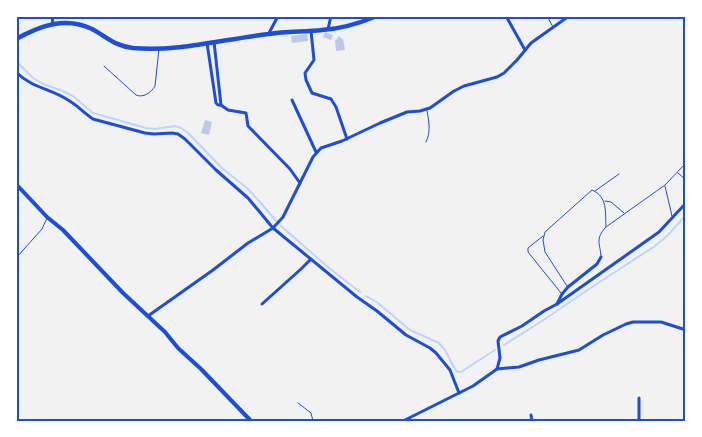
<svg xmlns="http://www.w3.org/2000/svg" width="702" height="437" viewBox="0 0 702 437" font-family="'Source Serif 4',serif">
<rect width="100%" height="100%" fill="#f2f2f2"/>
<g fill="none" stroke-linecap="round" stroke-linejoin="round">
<g stroke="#bfd3fe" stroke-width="2">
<path d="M16,61l17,17 10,6 20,7 10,5 20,17 53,15 9,1 20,-3 6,2 6,4 36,37 24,19 13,14 17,20"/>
<path d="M281,226l48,42 31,24"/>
<path d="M366,296l12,7 32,27 29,13 6,7 11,21 3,1h2l34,-22"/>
<path d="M504,345l38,-24 53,-36 60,-39 12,-10 19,-21"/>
</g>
</g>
<g fill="#bdc9ec">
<path d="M325,32l8,3 -2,5 -8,-3z"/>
<path d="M307,34l1,7 -16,2 -1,-7z"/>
<path d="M339,36l3,3h1l2,11 -9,1 -1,-11h1z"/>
<path d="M205,120l7,2 -3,13 -8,-2z"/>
</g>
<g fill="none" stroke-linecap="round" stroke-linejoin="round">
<g stroke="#1d4ed8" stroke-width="1">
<path d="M547,16l6,11"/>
<path d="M104,66l32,29c7,3 15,-2 19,-9l4,-37"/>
<path d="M426,142c5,-10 3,-20 1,-31"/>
<path d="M678,173l8,7"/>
<path d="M665,186l7,30"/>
<path d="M595,191l24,-17"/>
<path d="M605,201l6,1 13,11"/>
<path d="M606,227l59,-42 21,-22"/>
<path d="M543,236l-15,12v4l33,41"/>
<path d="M16,258l26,-29 5,-11"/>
<path d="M567,286l-22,-34 -2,-12 2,-8 47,-42c16,7 13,22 14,37 -11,12 -6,16 -5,29"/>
<path d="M298,403l13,10 2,8"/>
</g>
<g stroke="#1d4ed8" stroke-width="3">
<path d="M52,16l1,8"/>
<path d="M506,16l19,34"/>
<path d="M328,29l3,-13"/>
<path d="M311,31l3,29 -9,13 1,7 6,13 19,6 5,8 11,32"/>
<path d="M269,33l9,-17"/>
<path d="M214,42l7,63 7,5 18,3 2,13 42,43 10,14"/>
<path d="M207,43l9,60 2,2h3"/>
<path d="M16,72c16,16 33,16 52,28 9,5 16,13 25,19l52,14 9,1 18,-1 6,1 7,5 31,31 32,28 25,30 84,69 20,14 29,24 24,13 6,5 14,17 9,23"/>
<path d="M292,100l24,52"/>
<path d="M262,304l39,-35 10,-10"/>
<path d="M557,304l102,-72 27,-29"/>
<path d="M148,316l65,-46 35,-27 25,-15 10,-11 30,-60 8,-9 21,-7 38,-18 27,-11 13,-1 10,-3 24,-17 10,-5 33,-9 7,-4 13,-13 14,-17 38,-27"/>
<path d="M497,369l3,-11 -2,-17 2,-4 22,-11 22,-15 13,-7 5,-10 6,-7 29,-23 4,-7"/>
<path d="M531,415l1,6"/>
<path d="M403,421l70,-35 24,-17 22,-2 20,-7 40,-10 24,-15 23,-11 7,-2h28l25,8"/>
<path d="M639,421v-23"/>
</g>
<path stroke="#1d4ed8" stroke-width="4" d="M16,184l31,33 16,13 60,63 42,39 13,16 23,21 50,52"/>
<path stroke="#1d4ed8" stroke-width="4.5" d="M16,39c24,-13 49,-23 76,-10 15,8 23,17 41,19 46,4 90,-9 136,-14 17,-3 35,-2 53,-4 18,-1 38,-7 55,-14"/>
</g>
<rect width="702" height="437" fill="none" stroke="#ffffff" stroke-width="35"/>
<rect x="18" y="18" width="666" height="402" fill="none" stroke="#1d4ed8" stroke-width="2"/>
</svg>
